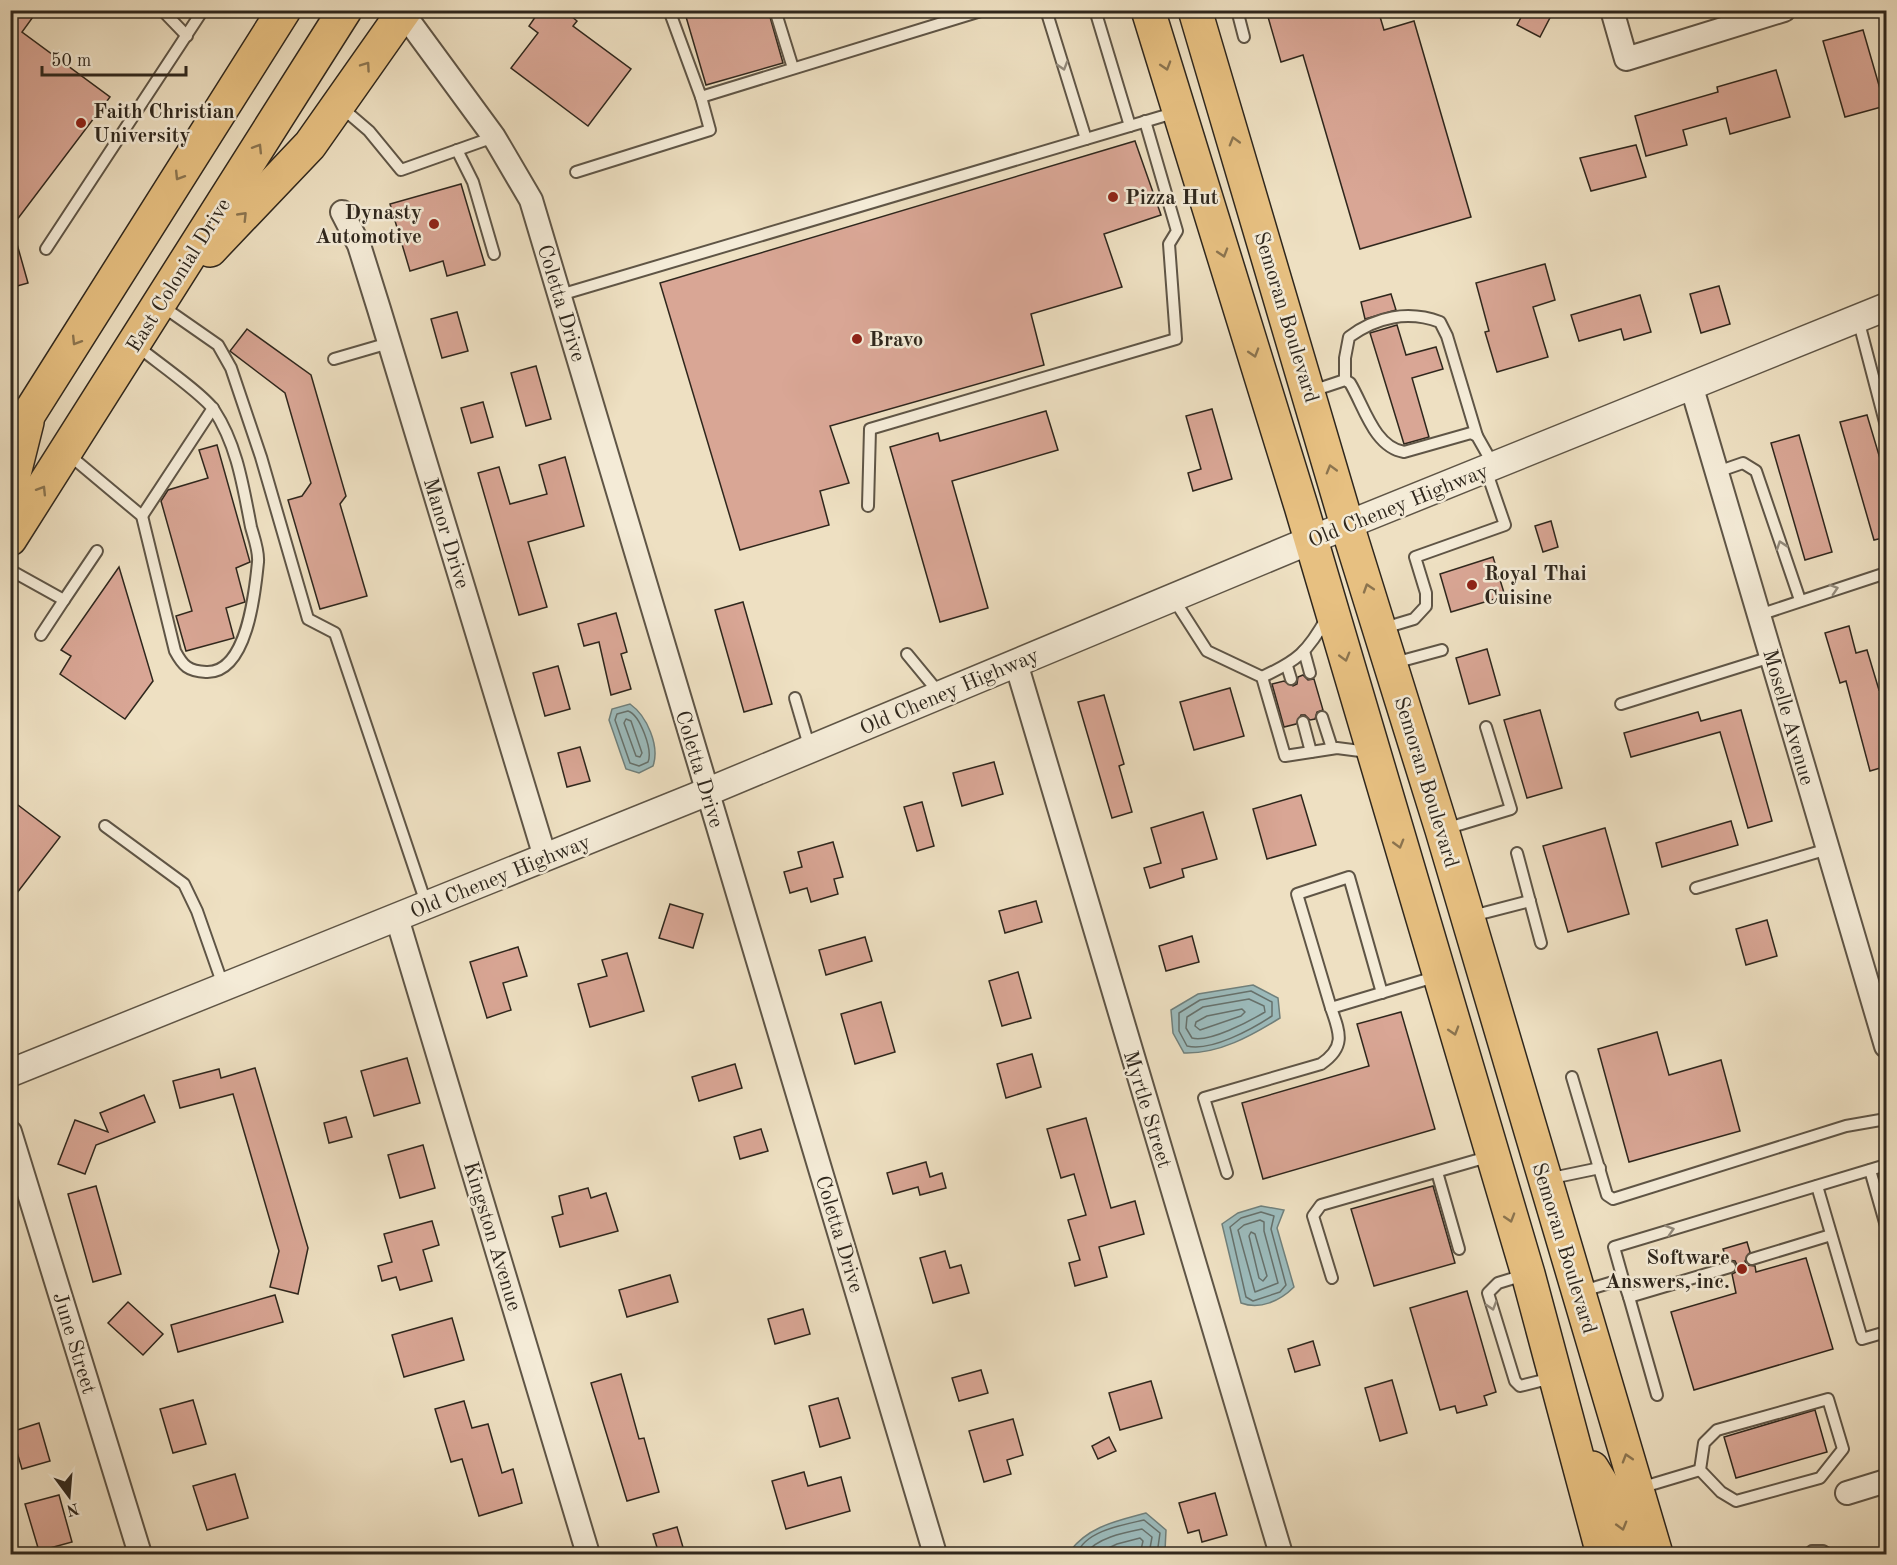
<svg xmlns="http://www.w3.org/2000/svg" width="1897" height="1565" viewBox="0 0 1897 1565" font-family="'Old Standard TT',serif">
<rect width="100%" height="100%" fill="#eee0c2"/>
<filter id="stains"><feTurbulence type="fractalNoise" baseFrequency=".00333" numOctaves="4"/><feColorMatrix values="0 0 0 0 .2 0 0 0 0 .09 0 0 0 0 .02 0 0 0 .5 -.17"/></filter>
<radialGradient id="worn" r=".72"><stop offset=".6" stop-color="#630" stop-opacity="0"/><stop offset="1" stop-color="#630" stop-opacity=".3"/></radialGradient>
<g fill="#9cbbbc" stroke="#70807c" stroke-width="1.5">
<path d="M630,704c17,12 30,42 23,62l-14,7 -13,-4 -17,-49 3,-11z"/>
<path d="M1253,985l25,13 2,20c-29,18 -61,36 -96,35l-11,-20 -2,-23 27,-16z"/>
<path d="M1261,1206l23,4 -7,18 17,59c-14,14 -34,23 -53,16l-19,-79 16,-11z"/>
<path d="M1146,1513l20,17 -1,21 -6,3h-87l-2,-3c19,-25 47,-30 76,-38z"/>
</g>
<g fill="none" stroke-linecap="round" stroke-linejoin="round">
<g stroke="#66716c" stroke-width="1.5">
<path d="M628,711c12,4 25,39 20,51l-9,4 -9,-3 -15,-43 2,-6z"/>
<path d="M626,719l5,2 11,32 -2,4 -4,-1 -12,-33z"/>
<path d="M1251,991l21,11v14c-20,13 -61,36 -85,30l-8,-15v-18l21,-13z"/>
<path d="M1249,999l15,7 1,6c-15,9 -56,31 -73,26l-6,-10 1,-11 16,-10z"/>
<path d="M1242,1009l3,3 -4,4 -41,14 -5,-4 1,-4 11,-6z"/>
<path d="M1261,1212l13,4 -3,13 15,56 -6,7 -27,9 -7,-4 -16,-70 11,-9z"/>
<path d="M1260,1220l4,2v9l14,52 -23,9 -17,-62 6,-5z"/>
<path d="M1251,1232l4,2 12,42 -4,5 -4,-3 -10,-42z"/>
<path d="M1077,1554c8,-23 45,-29 67,-34l16,13 -3,21"/>
<path d="M1085,1554c12,-16 37,-21 57,-25l10,8 -3,17"/>
<path d="M1096,1554l21,-10 23,-6 3,3 -3,13"/>
</g>
</g>
<g fill="#d9a695" stroke="#2f271d" stroke-width="1.5">
<path d="M10,10h28l-16,22 88,65 -100,132z"/>
<path d="M540,10h24l13,11 -4,5 58,43 -43,57 -77,-58 27,-35 -9,-7z"/>
<path d="M684,10h84l15,53 -77,22z"/>
<path d="M1266,10h112l6,20 30,-9 57,196 -111,32 -57,-194 -22,7z"/>
<path d="M1525,10h29l-14,27 -23,-12z"/>
<path d="M1863,30l22,76 -40,11 -22,-76z"/>
<path d="M1776,70l14,47 -60,17 -4,-16 -43,12 4,15 -41,11 -11,-40 83,-24 -1,-5z"/>
<path d="M1135,141l26,74 -57,19 18,53 -91,27 13,51 -214,61 19,57 -29,8 9,34 -89,25 -80,-267z"/>
<path d="M1636,145l10,32 -55,14 -11,-33z"/>
<path d="M461,184l24,81 -38,11 -4,-15 -33,10 -20,-67z"/>
<path d="M15,237l13,46 -18,5v-50z"/>
<path d="M1545,264l10,36 -22,7 15,50 -51,15 -12,-40 4,-1 -13,-48z"/>
<path d="M1719,286l11,38 -29,9 -11,-39z"/>
<path d="M1391,294l5,16 -31,9 -4,-17z"/>
<path d="M1640,295l11,37 -27,8 -3,-11 -42,12 -8,-26z"/>
<path d="M457,312l11,39 -26,7 -11,-39z"/>
<path d="M1397,325l9,30 30,-8 7,22 -31,9 17,59 -25,7 -34,-111z"/>
<path d="M247,329l64,46 35,121 -6,8 27,92 -47,13 -32,-109 14,-4 9,-13 -26,-90 -55,-42z"/>
<path d="M536,366l15,53 -25,7 -15,-53z"/>
<path d="M483,402l10,35 -22,6 -10,-35z"/>
<path d="M1212,409l20,70 -39,12 -5,-18 13,-4 -15,-53z"/>
<path d="M1046,411l12,39 -106,31 36,127 -48,14 -50,-175 48,-14 2,8z"/>
<path d="M1867,415l20,67v55l-13,3 -34,-118z"/>
<path d="M1799,435l33,117 -27,8 -34,-117z"/>
<path d="M217,445l33,117 -14,6 9,34 -19,6 8,30 -48,13 -10,-35 16,-5 -31,-110 7,-11 40,-12 -9,-28z"/>
<path d="M565,457l19,69 -56,16 19,65 -28,8 -41,-142 21,-6 11,37 37,-10 -8,-29z"/>
<path d="M1551,521l7,26 -15,5 -8,-26z"/>
<path d="M1493,557l12,39 -54,16 -11,-38z"/>
<path d="M119,567l34,114 -28,38 -65,-45 11,-18 -10,-6z"/>
<path d="M743,602l29,102 -28,8 -29,-102z"/>
<path d="M616,613l11,39 -6,2 10,35 -20,6 -12,-53 -15,4 -6,-22z"/>
<path d="M1849,626l7,27 11,-3 12,40 8,-2v78l-17,5 -24,-90 -6,2 -15,-50z"/>
<path d="M1487,649l13,46 -31,9 -13,-46z"/>
<path d="M558,666l12,43 -25,7 -12,-43z"/>
<path d="M1303,675l5,5 6,-1 9,31 -6,2 -2,7 -5,1 -5,-5h-4l-5,9 -12,3 -12,-43 12,-3 9,5 4,-2 1,-7z"/>
<path d="M1230,688l14,48 -50,14 -14,-48z"/>
<path d="M1104,695l20,69 -5,2 13,46 -20,6 -34,-116z"/>
<path d="M1540,710l22,78 -35,10 -23,-78z"/>
<path d="M1741,710l31,111 -24,7 -28,-96 -89,25 -7,-24 74,-21 3,9z"/>
<path d="M580,747l10,34 -23,6 -9,-34z"/>
<path d="M994,762l9,32 -41,12 -9,-33z"/>
<path d="M1301,795l15,50 -49,14 -14,-50z"/>
<path d="M10,799l50,38 -50,65z"/>
<path d="M922,802l12,44 -17,5 -13,-44z"/>
<path d="M1203,812l14,47 -35,10 2,8 -34,11 -6,-20 17,-5 -10,-35z"/>
<path d="M1731,821l7,24 -76,22 -6,-24z"/>
<path d="M1605,828l24,86 -61,18 -25,-86z"/>
<path d="M833,842l10,35 -9,2 4,15 -27,8 -4,-14 -17,5 -6,-21 18,-5 -4,-15z"/>
<path d="M1036,901l6,21 -37,11 -6,-22z"/>
<path d="M670,904l33,10 -10,34 -34,-10z"/>
<path d="M1767,920l10,36 -31,9 -10,-36z"/>
<path d="M1192,936l7,26 -33,9 -7,-25z"/>
<path d="M865,937l7,24 -46,14 -7,-25z"/>
<path d="M518,947l9,29 -24,7 8,27 -24,8 -17,-56z"/>
<path d="M627,953l17,58 -54,16 -12,-43 29,-8 -5,-16z"/>
<path d="M1018,972l13,46 -29,8 -13,-45z"/>
<path d="M881,1002l14,50 -40,12 -14,-50z"/>
<path d="M1401,1012l34,117 -172,50 -21,-76 127,-37 -12,-42z"/>
<path d="M1657,1032l12,43 52,-15 19,71 -111,31 -31,-113z"/>
<path d="M1032,1054l9,33 -35,11 -9,-34z"/>
<path d="M407,1058l13,45 -46,13 -13,-45z"/>
<path d="M735,1064l7,24 -43,13 -7,-24z"/>
<path d="M255,1068l53,180 -10,46 -28,-7 9,-36 -46,-157 -53,14 -7,-27 46,-12 2,9z"/>
<path d="M144,1095l11,27 -59,23 -11,29 -27,-10 17,-44 33,12 -8,-19z"/>
<path d="M346,1117l6,20 -23,6 -5,-20z"/>
<path d="M1086,1118l25,90 24,-7 9,33 -45,13 8,30 -32,9 -6,-23 11,-3 -12,-40 18,-5 -12,-41 -13,4 -14,-49z"/>
<path d="M761,1129l7,22 -28,8 -6,-22z"/>
<path d="M423,1145l12,43 -35,10 -12,-43z"/>
<path d="M926,1162l4,15 12,-4 4,15 -26,7 -2,-8 -25,7 -6,-21z"/>
<path d="M96,1186l25,88 -28,8 -25,-88z"/>
<path d="M1433,1186l22,77 -81,23 -23,-77z"/>
<path d="M588,1188l3,10 15,-5 12,38 -58,16 -8,-30 11,-3 -4,-18z"/>
<path d="M432,1221l7,24 -16,5 9,31 -32,9 -4,-13 -14,4 -4,-15 14,-4 -8,-28z"/>
<path d="M1747,1242l3,10 -5,9 2,4 8,1 1,6 50,-14 27,91 -139,41 -23,-78 65,-19 -4,-19 4,-2 1,-7 -2,-4 -8,-1 -4,-11z"/>
<path d="M945,1251l5,17 11,-3 8,28 -36,10 -13,-45z"/>
<path d="M670,1275l8,27 -51,15 -8,-27z"/>
<path d="M1467,1291l29,101 -12,4 3,9 -30,8 -2,-7 -15,4 -30,-102z"/>
<path d="M275,1295l8,27 -105,30 -7,-27z"/>
<path d="M128,1302l35,32 -20,21 -35,-32z"/>
<path d="M803,1309l7,25 -35,10 -7,-25z"/>
<path d="M452,1318l12,42 -60,17 -12,-42z"/>
<path d="M1313,1341l7,24 -25,7 -7,-23z"/>
<path d="M981,1370l7,23 -29,8 -7,-23z"/>
<path d="M621,1374l18,65 5,-1 15,54 -32,9 -36,-118z"/>
<path d="M1392,1380l15,53 -27,8 -15,-53z"/>
<path d="M1151,1381l11,37 -42,12 -11,-37z"/>
<path d="M838,1398l12,40 -30,9 -11,-41z"/>
<path d="M193,1400l13,44 -33,9 -13,-44z"/>
<path d="M464,1401l8,27 16,-4 14,49 11,-4 9,34 -43,13 -17,-57 -11,3 -16,-53z"/>
<path d="M1815,1410l12,42 -91,26 -12,-41z"/>
<path d="M1013,1419l10,36 -16,5 4,14 -27,8 -15,-51z"/>
<path d="M39,1423l11,38 -28,8 -11,-37z"/>
<path d="M1109,1437l7,14 -18,8 -6,-13z"/>
<path d="M804,1472l4,14 33,-9 9,34 -64,18 -14,-48z"/>
<path d="M235,1474l13,44 -41,12 -14,-44z"/>
<path d="M1215,1493l12,42 -25,7 -3,-12 -11,3 -9,-30z"/>
<path d="M59,1495l13,47 -33,9 -14,-47z"/>
<path d="M677,1527l8,27h-26l-6,-20z"/>
</g>
<g fill="none" stroke-linecap="round" stroke-linejoin="round">
<defs>
<g id="service">
<path d="M162,10l25,26"/>
<path d="M669,10l32,87 283,-87"/>
<path d="M775,10l18,58"/>
<path d="M1046,10l40,129"/>
<path d="M1095,10l35,116"/>
<path d="M1237,10l7,27"/>
<path d="M341,107l28,24 32,39 93,-33"/>
<path d="M457,150l16,32 21,72"/>
<path d="M576,172l134,-42 -9,-33"/>
<path d="M46,249l157,-239"/>
<path d="M560,295l617,-183"/>
<path d="M162,306l56,39 13,23 30,89 47,162 27,14 92,273"/>
<path d="M1858,319l28,107"/>
<path d="M334,359l55,-16"/>
<path d="M1345,380v-22l4,-21c27,-20 59,-27 91,-15l7,14 30,100"/>
<path d="M1312,391l33,-11 5,3c14,23 24,64 54,69l67,-19 6,3 17,30"/>
<path d="M68,454l74,62 33,135c8,15 13,20 31,21 41,2 49,-79 52,-110 1,-11 -4,-24 -7,-35 -8,-41 -14,-82 -37,-117 -11,-16 -60,-50 -77,-64"/>
<path d="M1717,472l26,-9 13,8 44,129"/>
<path d="M868,506l2,-77 306,-90 -7,-95 8,-13 -32,-110"/>
<path d="M142,516l71,-108"/>
<path d="M10,570l54,30 -23,35"/>
<path d="M1173,598l34,53 55,26 23,79 52,-8 31,4"/>
<path d="M64,600l33,-49"/>
<path d="M1759,615l127,-42"/>
<path d="M1384,628l30,-9 12,-13v-13l-11,-36 90,-32 -19,-55"/>
<path d="M1304,651l6,22"/>
<path d="M907,654l33,40"/>
<path d="M1394,663l48,-13"/>
<path d="M1287,666l4,13"/>
<path d="M1262,677c35,-16 46,-25 65,-60"/>
<path d="M795,698l15,51"/>
<path d="M1621,704l150,-47"/>
<path d="M1322,717l10,31"/>
<path d="M1303,722l8,30"/>
<path d="M105,826l79,58 13,27 27,77"/>
<path d="M1445,829l66,-20 -25,-82"/>
<path d="M1517,853l24,90"/>
<path d="M1696,888l132,-39"/>
<path d="M1472,916l58,-15"/>
<path d="M1331,1008l-34,-114 52,-17 33,116"/>
<path d="M1572,1077l35,118 6,4 233,-73 40,-7"/>
<path d="M1870,1170l16,56"/>
<path d="M1437,1172l22,77"/>
<path d="M1227,1173l-23,-75 117,-34c25,-17 19,-31 10,-56l107,-32"/>
<path d="M1547,1179l53,-11"/>
<path d="M1817,1186l45,153 24,-7"/>
<path d="M1752,1259l79,-24"/>
<path d="M1524,1275l-26,8 -10,10 27,88 5,5 32,-8"/>
<path d="M1332,1278l-19,-62 8,-11 170,-49"/>
<path d="M1623,1279l6,18 101,-30"/>
<path d="M1580,1289l13,-1 30,-9 -9,-32 272,-82"/>
<path d="M1629,1297l28,98"/>
<path d="M1828,1399l15,50 -23,29 -84,23 -15,-9 -21,-22 4,-27 13,-13z"/>
<path d="M1640,1488l60,-18"/>
<path d="M1808,1554l4,-3h11l5,3"/>
</g>
<g id="minor">
<path d="M1612,10l14,49 158,-49"/>
<path d="M403,13l91,124 37,63 404,1354"/>
<path d="M342,212l17,33 20,64 166,548"/>
<path d="M1692,388l194,658"/>
<path d="M1016,663l265,891"/>
<path d="M397,918l191,636"/>
<path d="M10,1132l130,422"/>
<path d="M1847,1493l39,-12"/>
</g>
<path id="tertiary" d="M10,1073l697,-281 640,-267 539,-218"/>
<g id="primary">
<path d="M1148,10l153,496 227,768 75,280"/>
<path d="M1195,10l152,515 95,305 214,724"/>
<path d="M1592,1468l25,41 13,45"/>
</g>
<g id="trunk">
<path d="M210,250l100,-105 95,-135"/>
<path d="M10,444l274,-434"/>
<path d="M10,490l17,-68"/>
<path d="M10,539l335,-529"/>
</g>
</defs>
<use href="#service" stroke="#5f5546" stroke-width="14"/>
<use href="#minor" stroke="#5f5546" stroke-width="26"/>
<use href="#tertiary" stroke="#5f5546" stroke-width="30"/>
<use href="#primary" stroke="#2f271d" stroke-width="36"/>
<use href="#trunk" stroke="#2f271d" stroke-width="36"/>
<use href="#service" stroke="#f4ebd7" stroke-width="10"/>
<use href="#minor" stroke="#f4ebd7" stroke-width="22"/>
<use href="#tertiary" stroke="#f4ebd7" stroke-width="27"/>
<use href="#primary" stroke="#e7c081" stroke-width="33"/>
<use href="#trunk" stroke="#e7c081" stroke-width="33"/>
</g>
<defs><path id="oneway-chevron" d="M-2-3.5L2.5 0L-2 3.5" fill="none" stroke-width="1.6" stroke-linecap="round" stroke-linejoin="round" transform="scale(1.5)"/></defs>
<g stroke="#8b744f">
<use href="#oneway-chevron" transform="translate(366 66) rotate(-55)"/>
<use href="#oneway-chevron" transform="translate(1166 66) rotate(73)"/>
<use href="#oneway-chevron" transform="translate(1234 141) rotate(-106)"/>
<use href="#oneway-chevron" transform="translate(258 148) rotate(-58)"/>
<use href="#oneway-chevron" transform="translate(179 176) rotate(122)"/>
<use href="#oneway-chevron" transform="translate(243 216) rotate(-46)"/>
<use href="#oneway-chevron" transform="translate(1223 253) rotate(73)"/>
<use href="#oneway-chevron" transform="translate(76 341) rotate(122)"/>
<use href="#oneway-chevron" transform="translate(1254 353) rotate(73)"/>
<use href="#oneway-chevron" transform="translate(1331 469) rotate(-106)"/>
<use href="#oneway-chevron" transform="translate(42 490) rotate(-58)"/>
<use href="#oneway-chevron" transform="translate(1368 588) rotate(-108)"/>
<use href="#oneway-chevron" transform="translate(1345 657) rotate(74)"/>
<use href="#oneway-chevron" transform="translate(1399 844) rotate(74)"/>
<use href="#oneway-chevron" transform="translate(1454 1031) rotate(73)"/>
<use href="#oneway-chevron" transform="translate(1510 1218) rotate(73)"/>
<use href="#oneway-chevron" transform="translate(1627 1458) rotate(-107)"/>
<use href="#oneway-chevron" transform="translate(1622 1526) rotate(74)"/>
</g>
<g stroke="#92897a">
<use href="#oneway-chevron" transform="translate(1063 66) rotate(73)"/>
<use href="#oneway-chevron" transform="translate(1781 545) rotate(-109)"/>
<use href="#oneway-chevron" transform="translate(1834 589) rotate(-18)"/>
<use href="#oneway-chevron" transform="translate(1670 1230) rotate(-17)"/>
<use href="#oneway-chevron" transform="translate(1492 1306) rotate(73)"/>
</g>
<g fill="#8f2418" stroke="#f4ebd7" stroke-width="2">
<circle cx="81" cy="123" r="6"/>
<circle cx="1113" cy="197" r="6"/>
<circle cx="434" cy="224" r="6"/>
<circle cx="857" cy="339" r="6"/>
<circle cx="1472" cy="585" r="6"/>
<circle cx="1742" cy="1269" r="6"/>
</g>
<g text-anchor="middle" stroke-width="5" stroke-linejoin="round" paint-order="stroke">
<g font-size="21" font-weight="bold" fill="#2f271d" stroke="#f4ebd7" text-anchor="start">
<text x="93" y="118">Faith Christian<tspan x="93" dy="24">University</tspan></text>
<text x="1125" y="204">Pizza Hut</text>
<text x="422" y="219" text-anchor="end">Dynasty<tspan x="422" dy="24">Automotive</tspan></text>
<text x="869" y="346">Bravo</text>
<text x="1484" y="580">Royal Thai<tspan x="1484" dy="24">Cuisine</tspan></text>
<text x="1730" y="1264" text-anchor="end">Software<tspan x="1730" dy="24">Answers, inc.</tspan></text>
</g>
<g font-size="21" fill="#2f271d" stroke="#f4ebd7">
<text transform="translate(178 275) rotate(-58)" y="7">East Colonial Drive</text>
<text transform="translate(562 303) rotate(73)" y="7">Coletta Drive</text>
<text transform="translate(1287 317) rotate(73)" y="7">Semoran Boulevard</text>
<text transform="translate(1398 505) rotate(-22)" y="7">Old Cheney Highway</text>
<text transform="translate(447 533) rotate(73)" y="7">Manor Drive</text>
<text transform="translate(949 691) rotate(-23)" y="7">Old Cheney Highway</text>
<text transform="translate(1789 717) rotate(74)" y="7">Moselle Avenue</text>
<text transform="translate(700 769) rotate(73)" y="7">Coletta Drive</text>
<text transform="translate(1427 782) rotate(73)" y="7">Semoran Boulevard</text>
<text transform="translate(500 876) rotate(-22)" y="7">Old Cheney Highway</text>
<text transform="translate(1148 1109) rotate(73)" y="7">Myrtle Street</text>
<text transform="translate(840 1234) rotate(73)" y="7">Coletta Drive</text>
<text transform="translate(493 1236) rotate(73)" y="7">Kingston Avenue</text>
<text transform="translate(1565 1248) rotate(73)" y="7">Semoran Boulevard</text>
<text transform="translate(75 1343) rotate(73)" y="7">June Street</text>
</g>
</g>
<rect width="1897" height="1565" fill="none" stroke="#eee0c2" stroke-width="36"/>
<rect x="12" y="12" width="1873" height="1541" fill="none" stroke="#2f271d" stroke-width="3"/>
<rect x="18" y="18" width="1861" height="1529" fill="none" stroke="#2f271d" stroke-width="1.5"/>
<g transform="translate(69 1496) rotate(164)" stroke="#f4ebd7" stroke-width="4.5" paint-order="stroke">
<path d="M0-4.5L10 22L0 15L-10 22Z" fill="#2f271d"/>
<text y="-9" font-size="16" font-weight="bold" text-anchor="middle" fill="#2f271d">N</text>
</g>
<path d="M42 66v9h144v-9" fill="none" stroke="#2f271d" stroke-width="3"/>
<text x="51" y="66" font-size="18" fill="#2f271d" stroke="#f4ebd7" stroke-width="4.5" paint-order="stroke">50 m</text>
<rect width="100%" height="100%" filter="url(#stains)"/>
<rect width="100%" height="100%" fill="url(#worn)"/>
</svg>
